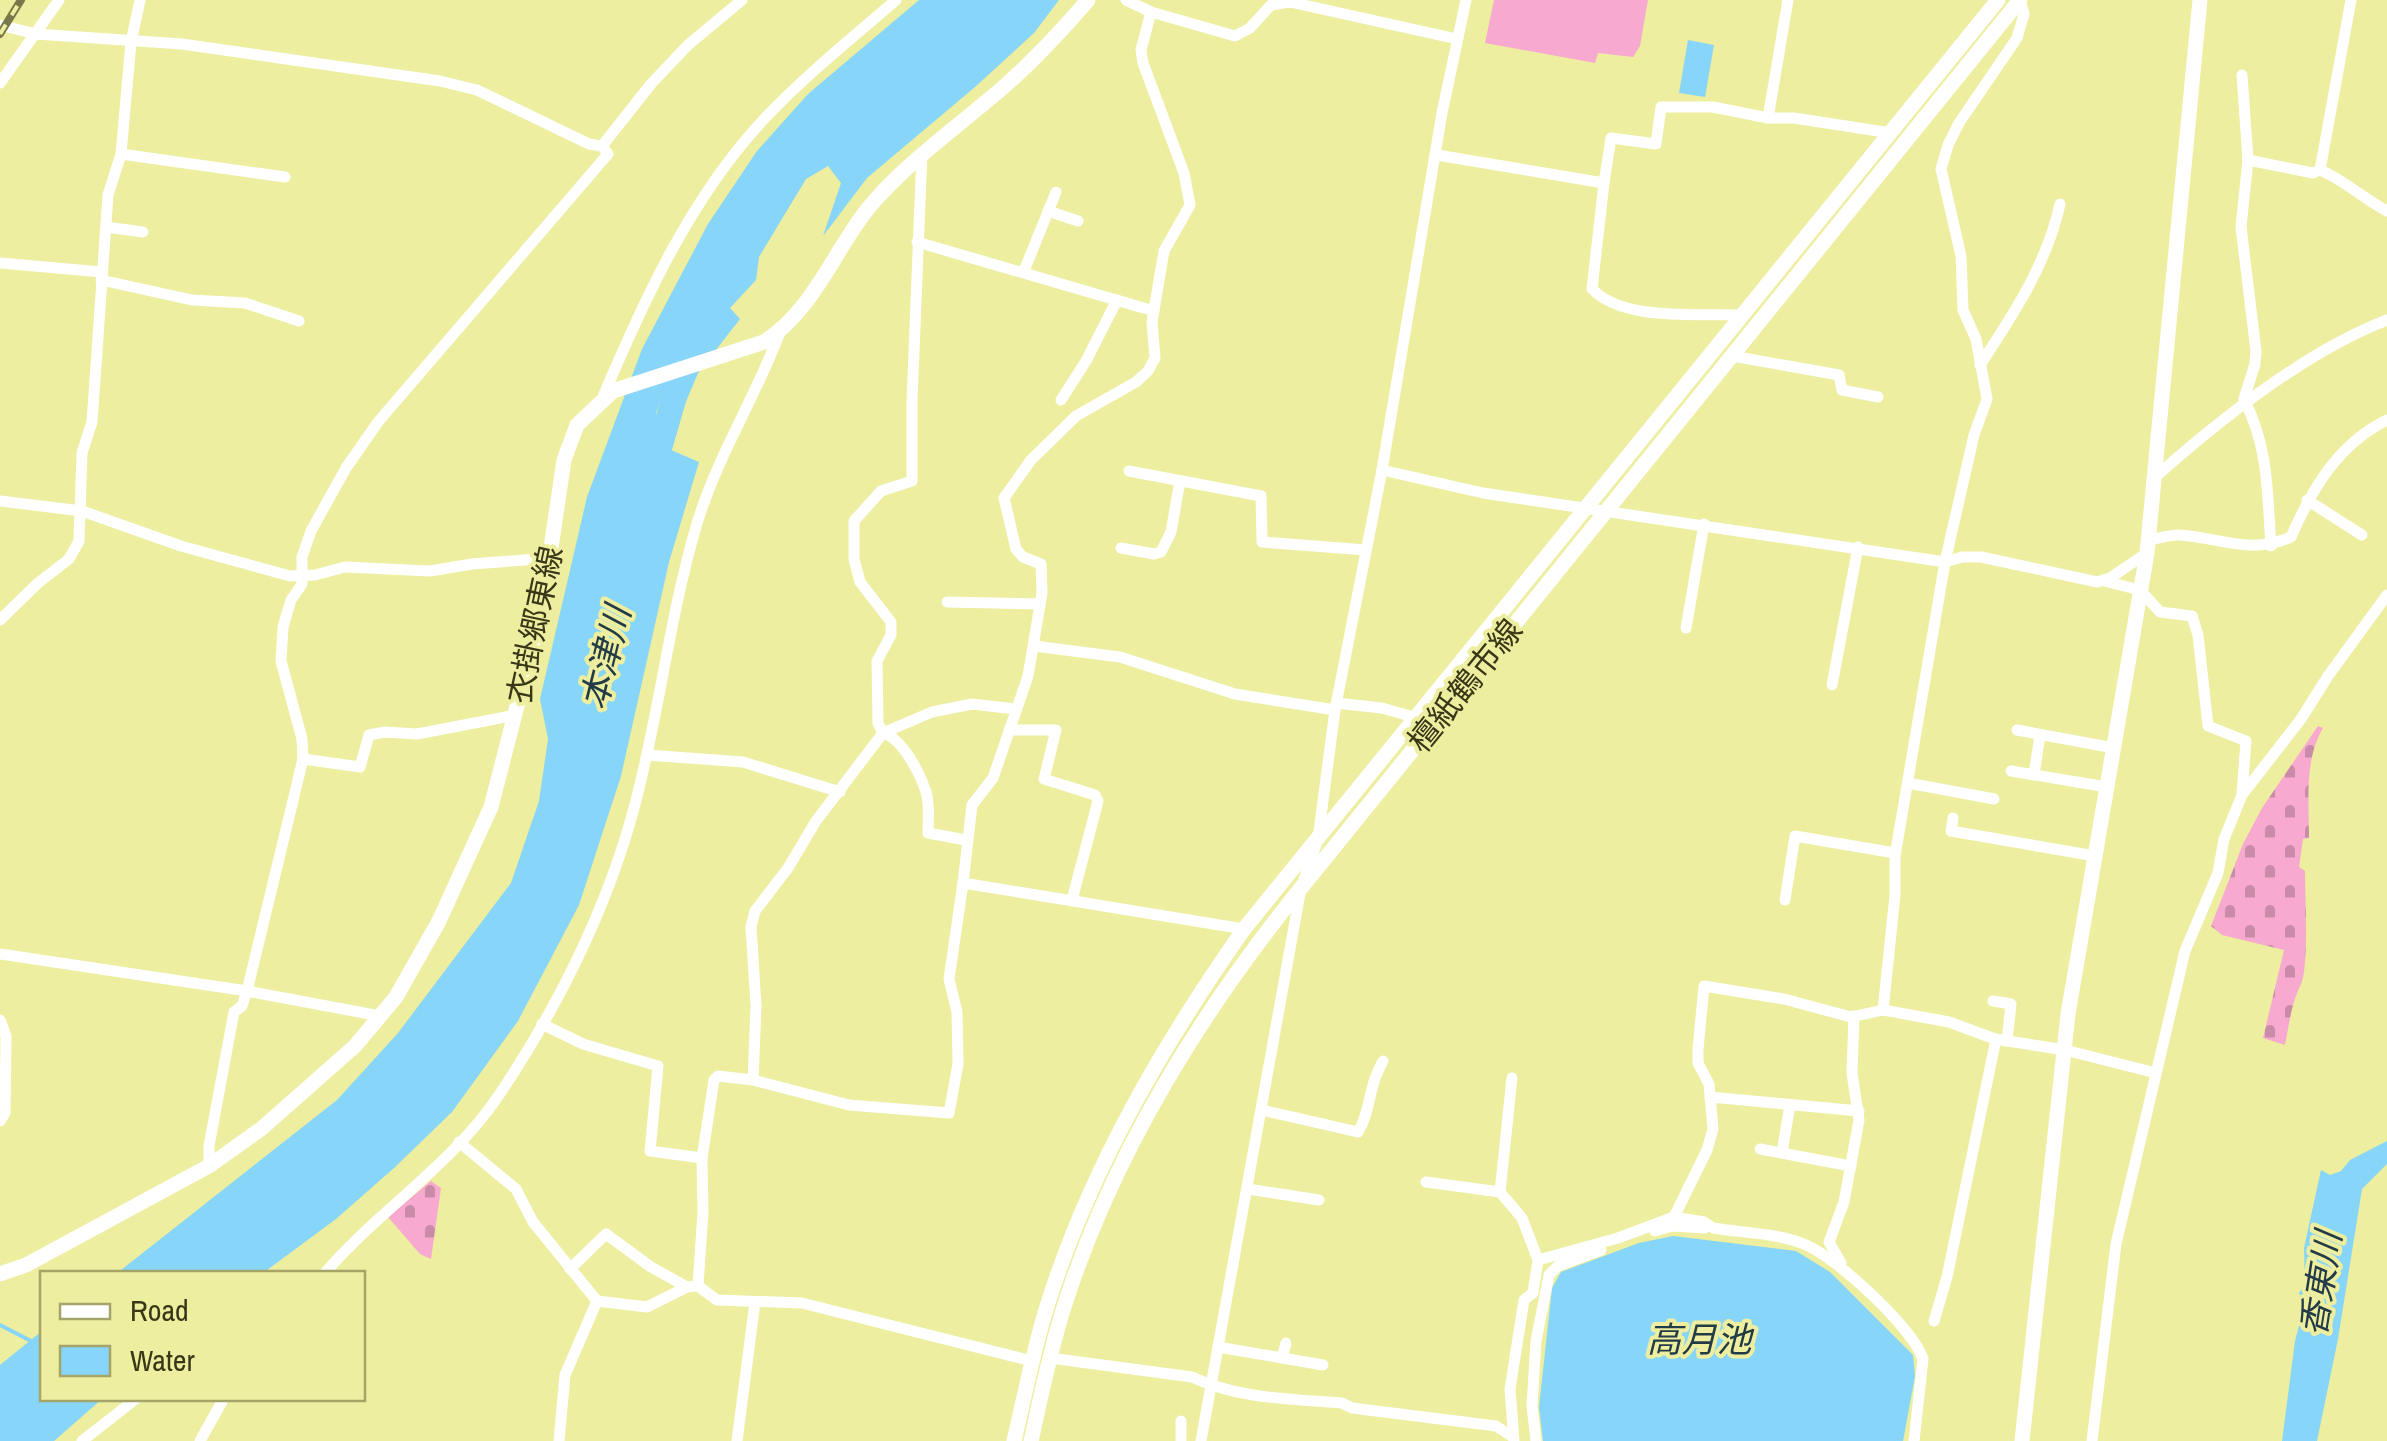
<svg xmlns="http://www.w3.org/2000/svg" width="2387" height="1441" viewBox="0 0 2387 1441" font-family="'Archivo Narrow','Noto Sans JP',sans-serif">
<defs>
<pattern id="cemetery-stones" width="16" height="16" patternUnits="userSpaceOnUse" patternTransform="scale(2.5)"><rect width="16" height="16" fill="#f7a9cf"/><path d="M2 7V4a2 2 0 0 1 4 0v3zM10 15v-3a2 2 0 0 1 4 0v3z" fill="#c98ba7"/></pattern>
</defs>
<rect width="100%" height="100%" fill="#edee9f"/>
<g fill="url(#cemetery-stones)">
<path d="M2318,726l5,2c-19,32 -14,73 -14,110l-6,1 -4,28 6,4c0,22 4,96 -4,113 -10,21 -11,36 -16,61l-22,-7 21,-88 -62,-15 -11,-9 32,-82 19,-36z"/>
<path d="M431,1181l10,7 -10,71 -11,-5 -32,-37z"/>
</g>
<path fill="#f7a9cf" d="M1494,0h154l-8,46 -7,11 -35,-4 -3,10 -110,-20z"/>
<g fill="#87d5f8">
<path d="M919,0h140l-25,33 -59,54 -108,91 -44,58 18,-53 -13,-17 -22,13 -47,78 -3,23 -26,28 10,11 -53,68 -23,4 -8,22 1,27 14,10 28,12 -30,100 -48,214 -42,129 -61,116 -66,91 -58,56 -58,51 -73,54 -147,1 221,-174 61,-67 113,-150 28,-82 9,-62 -8,-40 47,-202 55,-148 66,-125 49,-73 51,-57z"/>
<path d="M1688,40l26,5 -9,52 -26,-4z"/>
<path d="M2387,1141v23l-25,25 -24,150 -21,102h-35l13,-100 9,-34 -5,-14 6,-9 -1,-36 17,-78 9,5 11,-4 9,-11z"/>
<path d="M1673,1236l123,15 34,21 83,83 2,21 -12,65h-360l-4,-34 13,-119 9,-16 78,-29z"/>
<path d="M42,1331v67l60,1 -48,42h-54v-76z"/>
</g>
<g fill="none" stroke-linecap="round" stroke-linejoin="round">
<path stroke="#87d5f8" stroke-width="4" d="M0,1325l31,16"/>
<path stroke="#87d5f8" stroke-width="25" d="M652,474l22,-76 16,-38"/>
<g stroke="#fff" stroke-width="11">
<path d="M1126,0l25,12 84,24 15,-8 21,-23 19,-3 167,37"/>
<path d="M1788,0l-20,118h26l97,15"/>
<path d="M2020,0l4,14 -7,24 -58,85 -11,22 -7,24 20,87 2,54 13,29 11,60 -13,36 -29,127 -50,294v39l-12,115 66,12 46,17 70,11 91,23"/>
<path d="M2351,0l-31,170c26,11 42,28 67,41"/>
<path d="M1151,12l-10,38 2,13 41,110 6,32 -26,46 -12,71 3,36 -7,13 -12,11 -60,34 -45,44 -27,38 12,51 7,8 18,7 1,29 -14,83 -35,102 -21,27 -9,78 281,46"/>
<path d="M0,25l36,9 146,10 258,37 37,9 112,54 13,2 49,-62 37,-39 54,-45"/>
<path d="M2242,75l6,85 65,13 7,-3"/>
<path d="M0,83l59,-83"/>
<path d="M922,153l-10,248v80l-31,10 -27,30v38l6,23 31,40v13l-14,26 1,62 5,10c19,5 37,40 43,59 4,13 2,28 2,41l38,7"/>
<path d="M121,154l164,23"/>
<path d="M1437,155l167,28 7,-45 45,6 5,-37h52l55,11"/>
<path d="M2248,160l-7,67 15,124 -1,13 -11,35c25,50 23,92 27,147"/>
<path d="M1604,183l-12,106c32,33 107,24 150,26"/>
<path d="M1048,211l30,10"/>
<path d="M106,227l37,5"/>
<path d="M917,242l237,69"/>
<path d="M0,263l102,9"/>
<path d="M1024,271l32,-79"/>
<path d="M101,280l91,20 53,3 54,18"/>
<path d="M1732,356l107,19 3,15 36,7"/>
<path d="M1980,365c33,-50 67,-101 80,-161"/>
<path d="M602,399c42,-99 89,-203 164,-282 40,-42 86,-79 130,-117"/>
<path d="M1061,400l25,-39 31,-61"/>
<path d="M1382,470l101,23 462,69 17,-5h19l116,25 13,-4 37,-25"/>
<path d="M1129,471l132,25 1,46 104,8"/>
<path d="M2152,480c66,-59 152,-128 235,-160"/>
<path d="M2307,500l55,35"/>
<path d="M0,501l82,10 99,35 109,30 25,-1 30,-8 85,4 42,-7 79,-6"/>
<path d="M2148,540c11,-1 22,-6 32,-5 42,3 70,20 111,2 21,-48 47,-93 96,-117"/>
<path d="M1121,548l33,6 7,-2 10,-20 9,-51"/>
<path d="M2104,581l36,9 20,22 32,4 6,19 10,91 38,15 -4,53"/>
<path d="M947,602l93,2"/>
<path d="M0,620l38,-37 31,-24 10,-18 3,-88 10,-31 16,-227 13,-41 10,-112 9,-42"/>
<path d="M1686,628l18,-104"/>
<path d="M1034,646l86,11 115,37 100,16"/>
<path d="M1832,685l26,-138"/>
<path d="M1336,703l46,5 35,10"/>
<path d="M1009,730h47l-12,49 51,16 3,6 -26,99"/>
<path d="M2017,730l97,18"/>
<path d="M647,755l96,7 97,30"/>
<path d="M303,759l57,8 9,-32 16,-3 32,2 99,-19"/>
<path d="M2011,771l96,16"/>
<path d="M2034,775l6,-40"/>
<path d="M1908,783l86,16"/>
<path d="M1953,818l-2,13 144,25"/>
<path d="M1785,900l10,-64 100,17"/>
<path d="M0,954l247,37 133,25"/>
<path d="M1993,1001l18,3 -4,37"/>
<path d="M0,1020l6,16 -1,77 -5,8"/>
<path d="M542,1024l41,20 75,22 -8,85 52,7"/>
<path d="M753,1080l96,25 100,8 9,-49 -1,-52 -8,-33 14,-96"/>
<path d="M1710,1097l149,14"/>
<path d="M1262,1110l96,22c13,-20 10,-46 25,-71"/>
<path d="M459,1142l57,47 17,33 64,79 50,6 40,-20 11,-1 19,14 85,3 230,58"/>
<path d="M1760,1149l91,17"/>
<path d="M1782,1152l8,-47"/>
<path d="M209,1166v-20l25,-134 8,-6 5,-15 56,-232 -1,-20 -21,-78 2,-34 8,-27 11,-16v-27l9,-26 35,-63 32,-46 230,-268 -6,-8"/>
<path d="M1426,1182l74,10 22,26 16,42"/>
<path d="M1248,1189l71,11"/>
<path d="M1500,1192l12,-114"/>
<path d="M1674,1217l30,5 9,6c30,5 66,5 93,17 31,13 107,83 117,114l-9,82"/>
<path d="M1655,1231l17,-5 33,2"/>
<path d="M1841,1263l-12,-21 15,-40 15,-82 -7,-47 2,-57"/>
<path d="M570,1269l36,-35 45,33 36,20"/>
<path d="M324,1274c54,-63 129,-110 175,-179 58,-86 108,-186 135,-287 25,-92 35,-189 62,-281 20,-69 59,-128 84,-195"/>
<path d="M698,1286l5,-74 -1,-54 12,-78 4,-4 35,4 3,-74 -5,-79 4,-16 33,-43 28,-47 67,-88 49,-21 40,-8 43,5"/>
<path d="M1934,1321l13,-44 49,-238"/>
<path d="M1218,1347l105,18"/>
<path d="M1050,1358l142,19c46,22 100,22 150,26l10,5 144,18 17,11"/>
<path d="M1282,1358l4,-15"/>
<path d="M82,1441l55,-43"/>
<path d="M200,1441l24,-43"/>
<path d="M559,1441l6,-66 32,-74"/>
<path d="M737,1441l18,-139"/>
<path d="M1181,1441v-20"/>
<path d="M1201,1441l100,-553 17,-49 17,-129 47,-240 60,-357 24,-113"/>
<path d="M1514,1441l-4,-52 14,-89 9,-7 5,-33 80,-22 56,-21 33,-67 6,-21 -4,-45 -11,-21v-14l6,-63 80,13 67,18 32,-7"/>
<path d="M1536,1441l-4,-35 4,-65 13,-66 9,-9 43,-16"/>
<path d="M2092,1441l24,-197 69,-293 33,-78 6,-34 18,-44 59,-76 27,-43 59,-81"/>
</g>
<g stroke="#fff" stroke-width="15">
<path d="M0,1274l26,-9 183,-99 52,-37 94,-83 41,-49 43,-76 52,-114 51,-198 22,-149 13,-35 36,-34 151,-49c53,-34 71,-97 112,-143 40,-44 88,-77 132,-116 29,-26 55,-54 80,-83"/>
<path d="M1014,1441c11,-47 20,-95 35,-141 43,-134 115,-257 195,-371l754,-929"/>
<path d="M1031,1441c10,-45 19,-90 33,-134 49,-154 137,-295 237,-419l719,-888"/>
<path d="M2022,1441l46,-427 79,-461 53,-553"/>
</g>
<defs>
<path id="rail" d="M0,34l21,-34"/>
</defs>
<use href="#rail" stroke="#787848" stroke-width="8"/>
<use href="#rail" stroke="#edee9f" stroke-width="4" stroke-dasharray="11" stroke-linecap="butt"/>
</g>
<g text-anchor="middle" stroke-width="8" stroke-linejoin="round" paint-order="stroke">
<g font-size="32" fill="#383818" stroke="#edee9f">
<text transform="translate(535 625) rotate(-78)" y="11">衣掛郷東線</text>
<text transform="translate(1465 686) rotate(-51)" y="11">檀紙鶴市線</text>
</g>
<g font-size="35" font-style="italic" fill="#233b47" stroke="#edee9f">
<text transform="translate(606 658) rotate(-76)" y="12">本津川</text>
<text transform="translate(2321 1284) rotate(-81)" y="12">香東川</text>
<text x="1699" y="1352">高月池</text>
</g>
</g>
<rect x="40" y="1271" width="325" height="130" fill="#edee9f" stroke="#a5a569" stroke-width="2.5"/>
<rect x="60" y="1304" width="50" height="15" fill="#ffffff" stroke="#a5a569" stroke-width="2.5"/>
<text x="130" y="1321" font-size="30" fill="#383818">Road</text>
<rect x="60" y="1346" width="50" height="30" fill="#87d5f8" stroke="#a5a569" stroke-width="2.5"/>
<text x="130" y="1371" font-size="30" fill="#383818">Water</text>
</svg>
